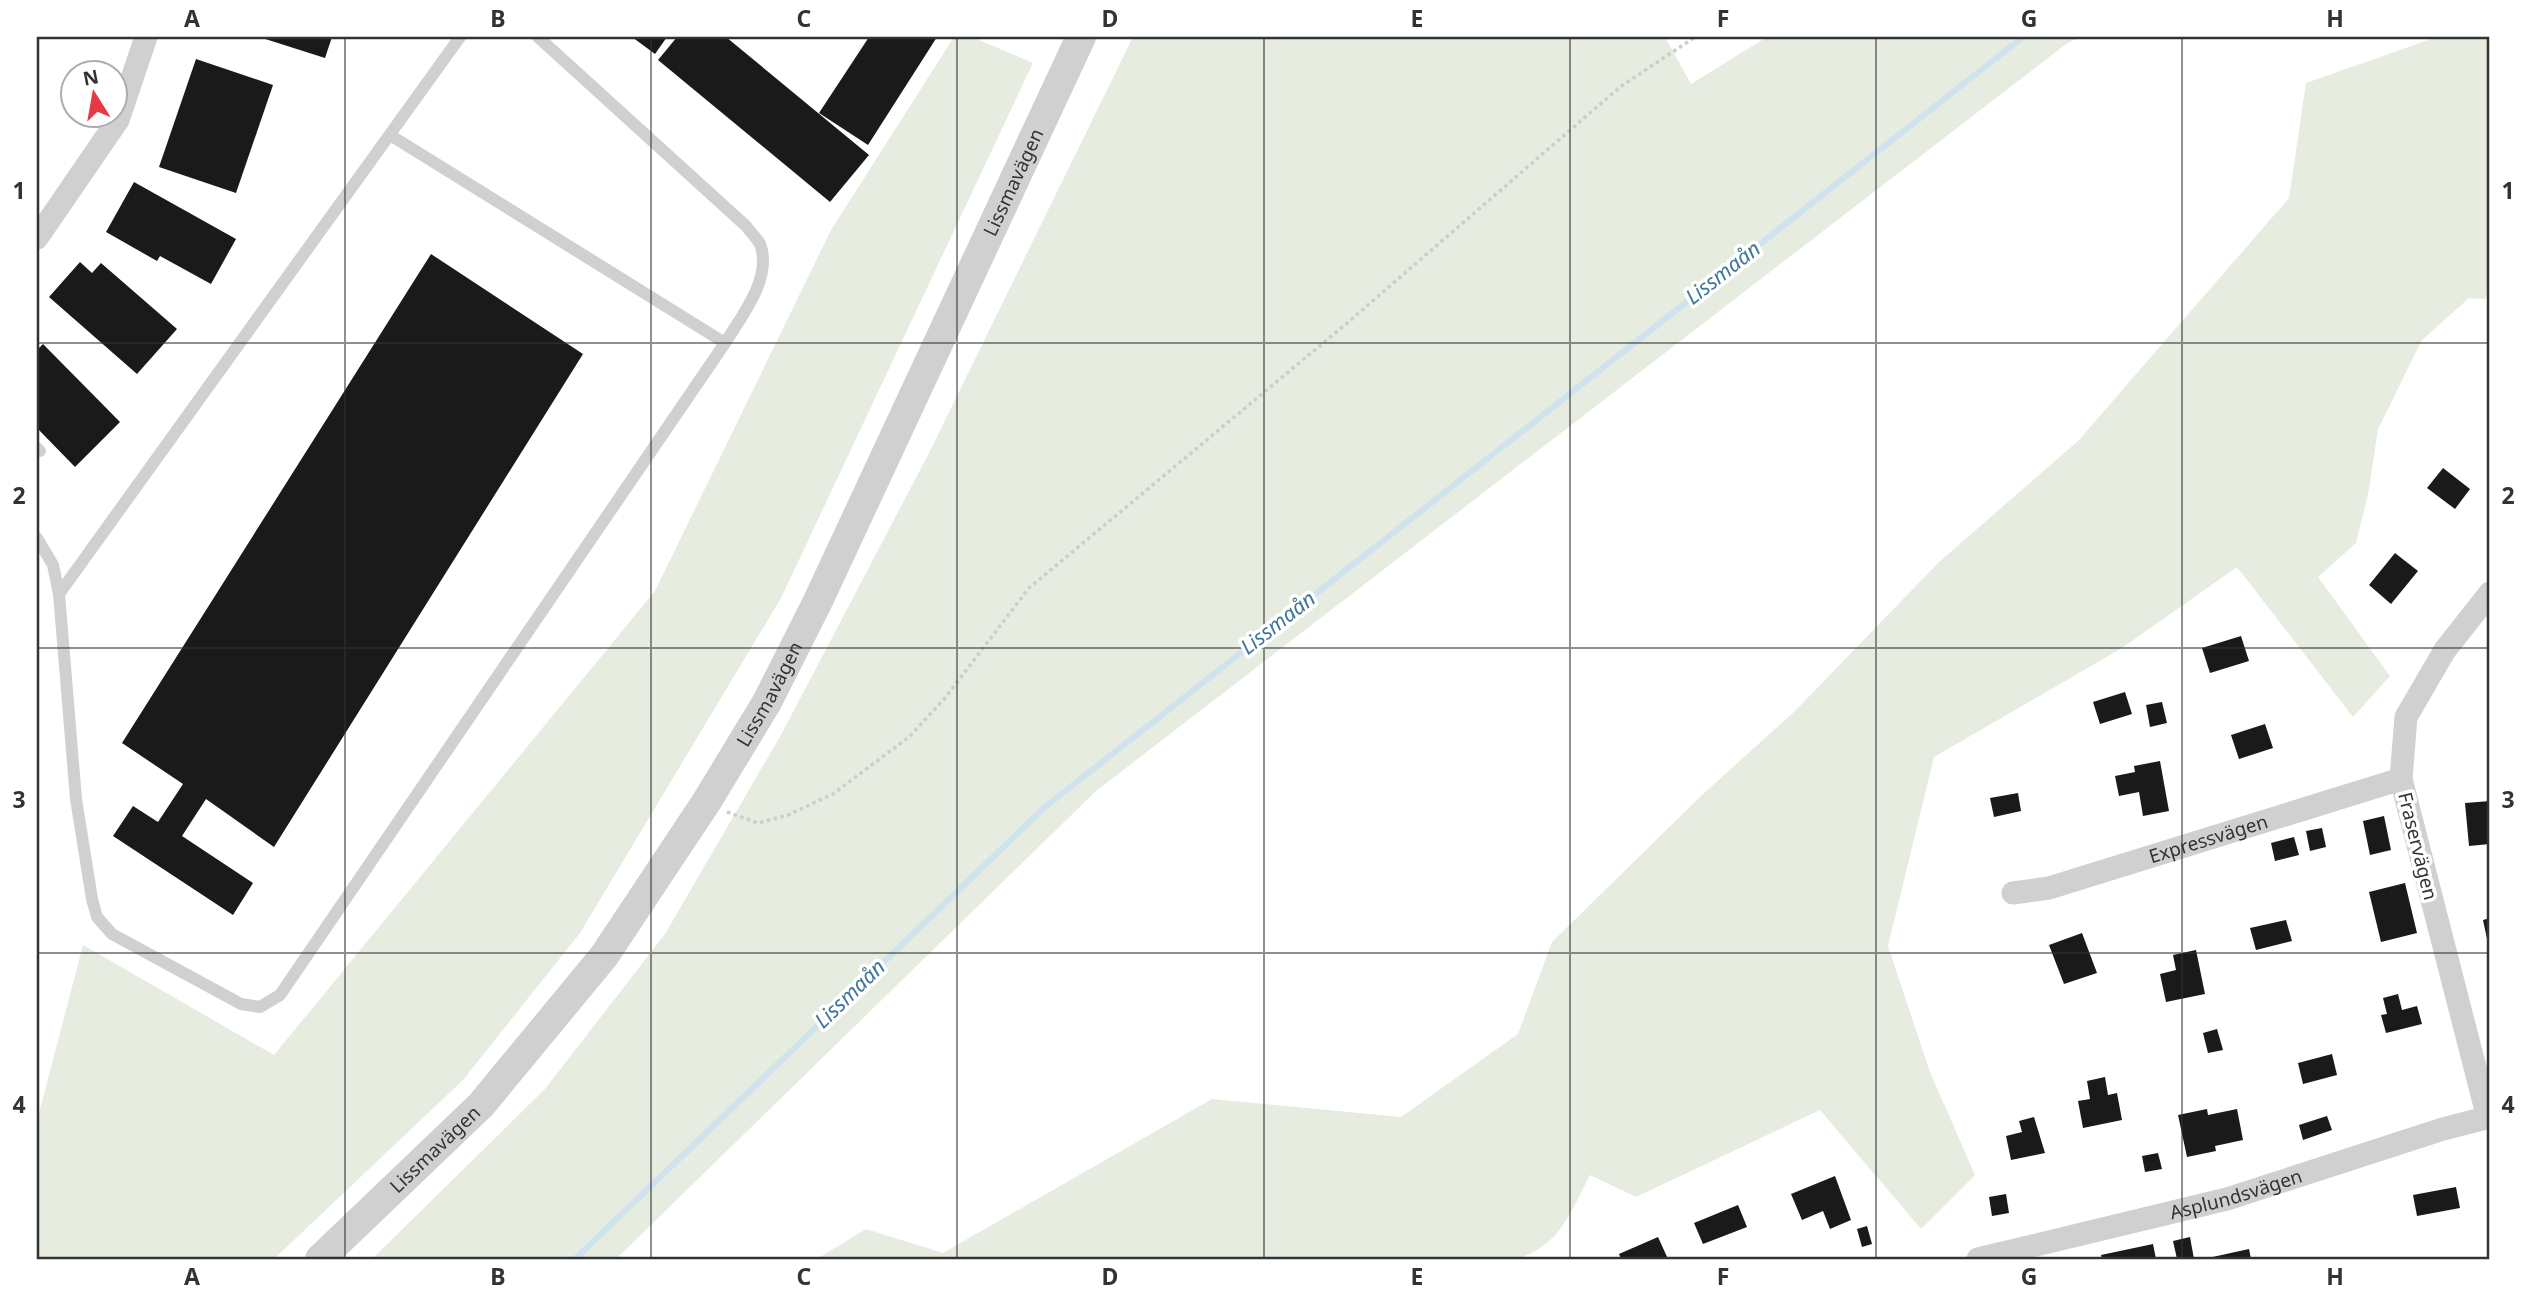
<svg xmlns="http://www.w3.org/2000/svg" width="2527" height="1296" viewBox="0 0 2527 1296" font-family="'Noto Sans',sans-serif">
<rect width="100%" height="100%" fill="#fff"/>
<g fill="#e6ecdf">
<path d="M954,37h18l61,26 -252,535 -201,335 -117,147 -189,179h-237v-138l46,-176 191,110 381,-464 176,-361z"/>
<path d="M1133,37h532l26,47 76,-47h313l-14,7 -970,747 -480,468h-244l173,-170 120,-155 117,-201 147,-280z"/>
<path d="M2437,37h53v249l-5,13 -16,-1 -47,42 -44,89 -10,66 -12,48 -38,34 72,99 -37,41 -116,-150 -115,81 -188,109 -46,189 42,126 45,103 -54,54 -101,-119 -184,87 -46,-22c-19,36 -31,74 -76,84h-697l49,-30 77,24 269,-154 189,18 117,-83 34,-92 150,-147 93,-84 144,-149 139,-121 211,-243 17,-115z"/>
</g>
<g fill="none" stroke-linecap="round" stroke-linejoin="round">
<path stroke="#cfe2ee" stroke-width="6" d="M575,1259l470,-452 978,-770"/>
</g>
<g fill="#1a1a1a">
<path d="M259,37h73l-7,21z"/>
<path d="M632,37h35l-12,17z"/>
<path d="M677,37h49l143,118 -39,47 -172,-142z"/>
<path d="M869,37h68l-69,108 -49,-32z"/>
<path d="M196,59l77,26 -37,108 -77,-26z"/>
<path d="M134,182l102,57 -25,45 -51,-28 -3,5 -51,-29z"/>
<path d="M431,254l152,100 -309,493 -68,-48 -24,37 71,47 -20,32 -120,-79 20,-30 25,16 25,-38 -61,-41z"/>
<path d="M80,262l12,11 9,-10 76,66 -40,45 -88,-77z"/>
<path d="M43,344l77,78 -45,45 -38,-39v-78z"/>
<path d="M2443,468l27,21 -15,20 -28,-21z"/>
<path d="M2395,553l23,18 -27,33 -22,-19z"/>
<path d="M2241,636l8,25 -39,12 -8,-25z"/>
<path d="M2125,692l7,22 -32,10 -7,-22z"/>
<path d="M2162,702l5,21 -17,4 -4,-22z"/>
<path d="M2265,724l8,24 -34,11 -8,-24z"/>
<path d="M2160,761l9,50 -26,5 -4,-24 -20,4 -4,-20 20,-4 -1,-6z"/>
<path d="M2018,793l3,18 -27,6 -4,-19z"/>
<path d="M2490,801v43l-21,2 -4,-43z"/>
<path d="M2384,816l7,34 -21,5 -7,-34z"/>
<path d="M2322,828l4,19 -16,4 -4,-20z"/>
<path d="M2294,837l5,18 -24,6 -4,-18z"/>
<path d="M2405,883l12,50 -36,9 -12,-50z"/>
<path d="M2490,918v30h-1l-6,-28z"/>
<path d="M2286,920l6,21 -36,9 -6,-22z"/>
<path d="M2082,933l15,40 -33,11 -15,-39z"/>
<path d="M2196,950l9,44 -39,8 -6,-28 16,-4 -3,-15z"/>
<path d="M2398,994l4,16 15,-4 5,18 -36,9 -5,-18 6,-1 -4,-16z"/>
<path d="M2217,1029l6,21 -15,3 -5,-20z"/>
<path d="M2332,1054l5,21 -34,9 -5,-21z"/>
<path d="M2105,1077l3,18 9,-2 5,27 -39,8 -5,-27 12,-2 -3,-18z"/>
<path d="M2207,1109l1,6 29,-6 6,31 -28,6 1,5 -29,6 -9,-42z"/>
<path d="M2327,1116l5,14 -29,10 -4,-15z"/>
<path d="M2034,1117l11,36 -34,7 -5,-24 16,-4 -3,-11z"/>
<path d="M2158,1153l4,16 -17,3 -3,-16z"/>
<path d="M1835,1176l16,44 -21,9 -7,-18 -21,9 -11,-26z"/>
<path d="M2456,1187l4,21 -43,8 -4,-21z"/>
<path d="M2006,1194l3,19 -17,3 -3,-19z"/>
<path d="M1738,1205l9,22 -44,17 -9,-21z"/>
<path d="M1867,1226l5,18 -10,3 -5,-18z"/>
<path d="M1658,1237l10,22h-47l-2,-5z"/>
<path d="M2190,1237l4,22h-17l-4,-18z"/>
<path d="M2153,1244l3,15h-54l-1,-4z"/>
<path d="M2249,1249l2,10h-43v-1z"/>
</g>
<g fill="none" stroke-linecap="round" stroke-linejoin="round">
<path stroke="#cdcdcd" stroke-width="3.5" stroke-dasharray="3.5 3.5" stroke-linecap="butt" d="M727,812l31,11 30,-8 45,-21 76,-57 36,-39 84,-110 317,-264 274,-237 75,-50"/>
<g stroke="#d0d0d0" stroke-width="12">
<path d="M538,37l208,189c4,6 11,12 14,18 13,34 -19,73 -35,99"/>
<path d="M37,448l3,3"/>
<path d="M37,538l16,27 6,29 17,205 16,100 5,18 15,17 129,70 19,3 20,-12 445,-652 -335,-208"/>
<path d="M59,594l401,-557"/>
</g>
<g stroke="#d0d0d0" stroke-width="23">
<path d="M37,238l81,-118 28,-83"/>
<path id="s1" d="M2013,893l36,-5 352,-109"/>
<path d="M2488,1118l-87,-339 5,-62 39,-67 45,-57"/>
<path id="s2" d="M1978,1259l249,-60 216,-70 47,-12"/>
</g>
<path stroke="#d0d0d0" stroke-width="30" id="s3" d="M320,1259l161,-154 123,-149 103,-155 60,-99 50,-99 264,-566"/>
</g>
<path fill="none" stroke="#333" stroke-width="2" stroke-opacity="0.55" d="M345,37v1222M651,37v1222M957,37v1222M1264,37v1222M1570,37v1222M1876,37v1222M2182,37v1222M37,343h2453M37,648h2453M37,953h2453"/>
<g text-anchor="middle" stroke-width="7" stroke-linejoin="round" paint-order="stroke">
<g font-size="19" fill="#333" stroke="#fff">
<text dy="7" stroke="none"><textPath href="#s3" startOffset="1293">Lissmavägen</textPath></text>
<text dy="7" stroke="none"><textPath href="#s3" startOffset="726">Lissmavägen</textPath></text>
<text dy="7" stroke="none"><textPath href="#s1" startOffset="203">Expressvägen</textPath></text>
<text transform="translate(2418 846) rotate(76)" y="7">Fraservägen</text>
<text dy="7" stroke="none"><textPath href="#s3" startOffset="159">Lissmavägen</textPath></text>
<text dy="7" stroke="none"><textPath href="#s2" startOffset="266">Asplundsvägen</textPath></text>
</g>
<g font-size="21" font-style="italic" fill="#3f7597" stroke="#fff">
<text transform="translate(1723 273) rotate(-38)" y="7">Lissmaån</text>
<text transform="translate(1278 623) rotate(-38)" y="7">Lissmaån</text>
<text transform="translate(850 994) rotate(-44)" y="7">Lissmaån</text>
</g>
</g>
<rect width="2527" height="1296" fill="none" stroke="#ffffff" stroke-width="77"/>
<g transform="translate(94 94) rotate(349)"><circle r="33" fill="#ffffff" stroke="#adadad" stroke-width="2"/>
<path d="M0-5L12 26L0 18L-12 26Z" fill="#e63946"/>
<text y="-10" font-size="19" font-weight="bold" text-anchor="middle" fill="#333333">N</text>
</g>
<rect x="38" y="38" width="2450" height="1220" fill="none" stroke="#333" stroke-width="2.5"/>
<g font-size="23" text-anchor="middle" font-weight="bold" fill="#333">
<text x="192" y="27">A</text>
<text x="498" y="27">B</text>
<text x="804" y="27">C</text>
<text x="1110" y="27">D</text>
<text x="1417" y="27">E</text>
<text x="1723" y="27">F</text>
<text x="2029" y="27">G</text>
<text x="2335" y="27">H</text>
<text x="19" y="199">1</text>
<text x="2508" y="199">1</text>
<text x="19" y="504">2</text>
<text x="2508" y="504">2</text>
<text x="19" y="808">3</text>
<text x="2508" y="808">3</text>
<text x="19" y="1113">4</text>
<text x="2508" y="1113">4</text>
<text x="192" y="1285">A</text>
<text x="498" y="1285">B</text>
<text x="804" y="1285">C</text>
<text x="1110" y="1285">D</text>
<text x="1417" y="1285">E</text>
<text x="1723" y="1285">F</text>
<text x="2029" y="1285">G</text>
<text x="2335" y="1285">H</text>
</g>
</svg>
